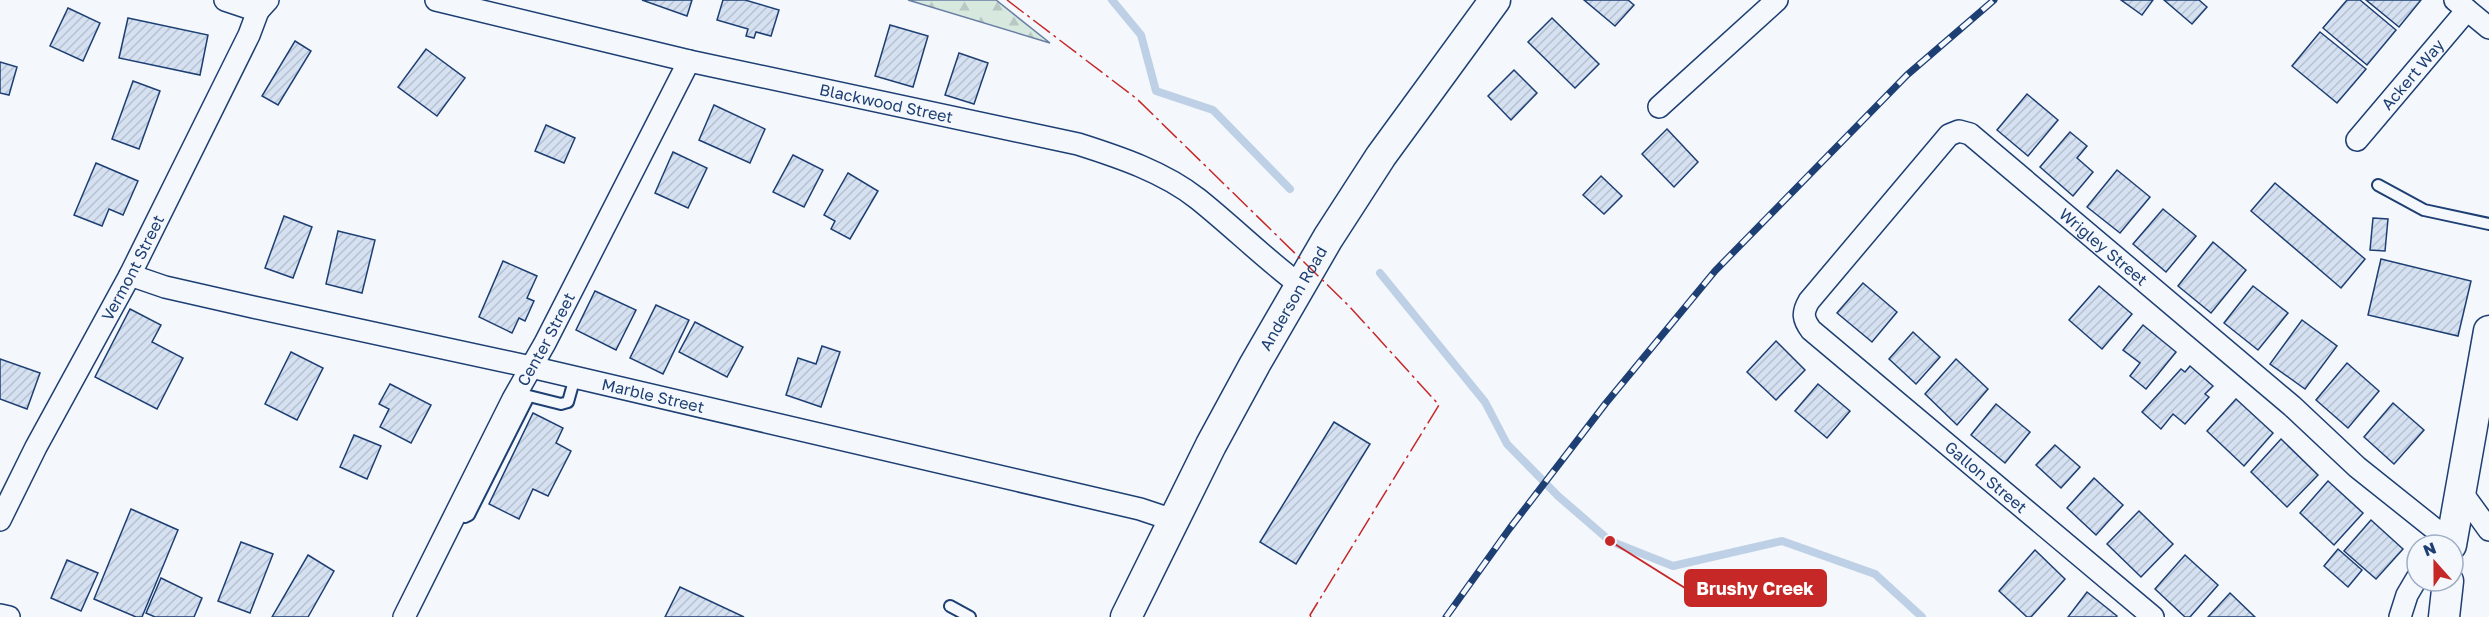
<svg xmlns="http://www.w3.org/2000/svg" width="2489" height="617" viewBox="0 0 2489 617" font-family="'Golos Text',sans-serif">
<defs>
<pattern id="forest-firs" width="22" height="20" patternUnits="userSpaceOnUse" patternTransform="scale(1.5)"><rect width="22" height="20" fill="#d7e8df"/><path d="M5 1l3.5 6h-7zM16 11l3.5 6h-7z" fill="#b8c8c3"/></pattern>
<pattern id="building-hatch" width="6" height="6" patternUnits="userSpaceOnUse" patternTransform="scale(1.5)"><rect width="6" height="6" fill="#d5e0f0"/><path d="M-1 1l2-2M0 6l6-6M5 7l2-2" fill="none" stroke="#b6c1d1"/></pattern>
</defs>
<rect width="100%" height="100%" fill="#f4f7fb"/>
<path fill="url(#forest-firs)" stroke="#687fa3" stroke-width="1.5" d="M908,0h88l54,43z"/>
<g fill="none" stroke-linecap="round" stroke-linejoin="round">
<g stroke="#bed0e5" stroke-width="8">
<path d="M1112,0l29,35 15,56 57,19 77,79"/>
<path d="M1380,273l105,129 22,42 51,52 52,45 63,25 109,-25 93,33 47,43"/>
</g>
</g>
<g fill="url(#building-hatch)" stroke="#1d3f73" stroke-width="1.5">
<path d="M642,0h50l-5,16z"/>
<path d="M723,0h22l34,10 -8,26 -15,-4 -2,6 -8,-2 2,-7 -31,-9z"/>
<path d="M1584,0h44l6,5 -19,21z"/>
<path d="M2121,0h32l-11,15z"/>
<path d="M2164,0h35l8,7 -15,17z"/>
<path d="M2347,0h13l36,30 -29,35 -44,-37z"/>
<path d="M2366,0h55l-22,27z"/>
<path d="M68,8l32,15 -17,38 -33,-15z"/>
<path d="M128,18l80,17 -8,40 -81,-17z"/>
<path d="M1552,18l47,46 -24,24 -47,-46z"/>
<path d="M890,25l38,11 -15,51 -38,-11z"/>
<path d="M2320,32l46,37 -29,34 -45,-37z"/>
<path d="M295,41l16,10 -33,54 -16,-9z"/>
<path d="M426,49l39,29 -28,38 -39,-29z"/>
<path d="M959,53l29,10 -14,41 -29,-9z"/>
<path d="M0,62l17,5 -8,28 -9,-2z"/>
<path d="M1514,70l23,23 -26,27 -23,-24z"/>
<path d="M133,81l27,10 -21,58 -27,-10z"/>
<path d="M2027,94l31,26 -30,36 -31,-26z"/>
<path d="M714,105l51,24 -15,34 -51,-23z"/>
<path d="M546,125l29,13 -11,25 -29,-12z"/>
<path d="M1667,129l31,33 -24,25 -32,-33z"/>
<path d="M2070,132l17,14 -10,12 16,14 -20,24 -33,-29z"/>
<path d="M673,152l34,16 -19,40 -33,-15z"/>
<path d="M793,155l30,15 -19,37 -31,-15z"/>
<path d="M96,163l42,18 -15,34 -14,-6 -7,17 -28,-11z"/>
<path d="M2117,170l33,27 -30,36 -33,-26z"/>
<path d="M848,173l30,18 -28,48 -19,-10 4,-8 -11,-6z"/>
<path d="M1601,176l21,20 -18,18 -21,-19z"/>
<path d="M2275,183l90,76 -24,29 -90,-77z"/>
<path d="M2163,209l33,27 -30,36 -33,-28z"/>
<path d="M284,216l28,11 -19,51 -28,-10z"/>
<path d="M2373,218l15,1 -3,32 -15,-1z"/>
<path d="M338,231l37,9 -13,53 -36,-9z"/>
<path d="M2213,242l33,28 -35,43 -33,-27z"/>
<path d="M2381,259l90,22 -13,55 -90,-21z"/>
<path d="M503,261l34,15 -10,22 7,3 -9,20 -6,-3 -7,15 -33,-16z"/>
<path d="M1863,283l34,29 -25,30 -35,-29z"/>
<path d="M2099,286l33,28 -30,35 -33,-29z"/>
<path d="M2253,286l35,27 -30,37 -34,-27z"/>
<path d="M595,291l41,19 -20,40 -40,-20z"/>
<path d="M656,305l33,15 -26,54 -33,-16z"/>
<path d="M130,309l31,16 -9,17 31,16 -26,51 -62,-32z"/>
<path d="M2302,320l35,26 -32,43 -35,-25z"/>
<path d="M695,322l48,25 -16,30 -48,-25z"/>
<path d="M2143,325l33,27 -30,37 -16,-13 10,-13 -17,-13z"/>
<path d="M1913,332l27,25 -24,27 -27,-25z"/>
<path d="M1776,341l29,29 -29,30 -29,-28z"/>
<path d="M822,346l18,6 -19,55 -35,-12 12,-37 18,6z"/>
<path d="M291,352l32,16 -26,52 -32,-16z"/>
<path d="M0,359l40,14 -13,36 -27,-10z"/>
<path d="M1956,359l32,30 -31,36 -32,-31z"/>
<path d="M2347,363l32,28 -31,37 -32,-28z"/>
<path d="M2190,366l23,20 -8,8 4,3 -24,27 -12,-10 -12,15 -19,-17 39,-43 4,3z"/>
<path d="M390,384l41,21 -20,38 -31,-16 9,-18 -10,-5z"/>
<path d="M1818,384l32,27 -23,27 -32,-27z"/>
<path d="M2236,399l37,34 -29,33 -37,-35z"/>
<path d="M2393,403l31,27 -30,34 -30,-27z"/>
<path d="M1996,404l34,28 -25,31 -34,-28z"/>
<path d="M533,413l30,15 -7,15 15,8 -23,45 -15,-7 -14,30 -30,-15z"/>
<path d="M1334,422l36,22 -74,120 -36,-22z"/>
<path d="M354,435l27,11 -14,33 -27,-12z"/>
<path d="M2281,439l37,36 -31,32 -36,-35z"/>
<path d="M2055,445l25,22 -19,21 -25,-23z"/>
<path d="M2094,478l29,27 -27,30 -29,-27z"/>
<path d="M2328,481l35,32 -29,32 -34,-32z"/>
<path d="M131,509l47,21 -36,87h-6l-42,-18z"/>
<path d="M2139,511l34,33 -32,33 -34,-33z"/>
<path d="M2371,520l32,29 -27,30 -32,-28z"/>
<path d="M241,542l32,12 -23,59 -32,-12z"/>
<path d="M2338,549l24,21 -14,17 -24,-21z"/>
<path d="M2035,550l30,29 -34,38h-4l-28,-26z"/>
<path d="M308,555l26,16 -26,46h-36z"/>
<path d="M2185,555l33,30 -28,32h-5l-30,-28z"/>
<path d="M67,560l31,13 -17,38 -30,-13z"/>
<path d="M161,578l41,20 -8,19h-39l-9,-4z"/>
<path d="M680,587l64,30h-79z"/>
<path d="M2087,592l30,24 -1,1h-48z"/>
<path d="M2230,593l25,24h-47z"/>
</g>
<g fill="none" stroke-linecap="round" stroke-linejoin="round">
<defs>
<g id="lane">
<path d="M2378,185l46,25 65,14"/>
<path d="M456,514l9,3 4,-2 60,-119 32,8 7,-2 7,-25"/>
<path d="M950,606l20,11"/>
</g>
<g id="street">
<path d="M225,0l33,11 10,-11"/>
<path id="s1" d="M436,0l253,61 389,83c41,13 86,28 120,55 35,28 66,59 102,86"/>
<path d="M2455,0l34,28"/>
<path d="M1659,107l118,-107"/>
<path id="s2" d="M2357,140l110,-130"/>
<path id="s3" d="M130,275l35,12 88,20 278,60 609,142 36,12"/>
<path d="M2460,490l29,40"/>
<path id="s4" d="M0,520l36,-73 94,-172 119,-240 9,-24"/>
<path d="M0,615l9,2"/>
<path id="s5" d="M404,617l109,-218 32,-56 144,-282"/>
<path id="s6" d="M2153,617l-342,-287c-8,-11 -9,-17 -2,-29l140,-166 10,-4 11,3 322,272 65,61 94,75 -2,3"/>
<path d="M2400,617l7,-22 10,-17"/>
</g>
<g id="secondary">
<path d="M2451,545l38,-214"/>
<path id="s7" d="M1126,617l85,-172 44,-81 73,-126 53,-82 114,-156"/>
<path d="M2444,617l4,-36"/>
</g>
</defs>
<use href="#lane" stroke="#1d3f73" stroke-width="14"/>
<use href="#street" stroke="#1d3f73" stroke-width="24"/>
<use href="#secondary" stroke="#1d3f73" stroke-width="33"/>
<use href="#lane" stroke="#f4f7fb" stroke-width="10"/>
<use href="#street" stroke="#f4f7fb" stroke-width="21"/>
<use href="#secondary" stroke="#f4f7fb" stroke-width="30"/>
<defs>
<path id="rail" d="M1446,617l64,-89 96,-125 109,-132 192,-196 87,-75"/>
</defs>
<use href="#rail" stroke="#1d3f73" stroke-width="7"/>
<use href="#rail" stroke="#f4f7fb" stroke-width="4.5" stroke-dasharray="14" stroke-linecap="butt"/>
<path stroke="#c62828" stroke-width="1.5" stroke-dasharray="21 4.5 3 4.5" stroke-linecap="butt" d="M1007,0l130,99 212,207 90,99 -129,210 1,2"/>
</g>
<g text-anchor="middle" stroke-width="4.5" stroke-linejoin="round" paint-order="stroke">
<g font-size="16" fill="#1d3f73" stroke="#f4f7fb">
<text dy="6" stroke="none"><textPath href="#s2" startOffset="86">Ackert Way</textPath></text>
<text dy="6" stroke="none"><textPath href="#s1" startOffset="462">Blackwood Street</textPath></text>
<text dy="6" stroke="none"><textPath href="#s6" startOffset="892">Wrigley Street</textPath></text>
<text dy="6" stroke="none"><textPath href="#s4" startOffset="285">Vermont Street</textPath></text>
<text dy="6" stroke="none"><textPath href="#s7" startOffset="360">Anderson Road</textPath></text>
<text dy="6" stroke="none"><textPath href="#s5" startOffset="312">Center Street</textPath></text>
<text dy="6" stroke="none"><textPath href="#s3" startOffset="537">Marble Street</textPath></text>
<text transform="translate(1986 477) rotate(40)" y="6">Gallon Street</text>
</g>
</g>
<path fill="none" stroke="#c62828" stroke-width="2" d="M1610 541L1685 588"/>
<circle fill="#c62828" stroke="#f4f7fb" stroke-width="2" cx="1610" cy="541" r="6"/>
<rect fill="#c62828" stroke="#c62828" stroke-width="2" x="1685" y="570" width="141" height="36" rx="6"/>
<g font-size="18" text-anchor="middle" font-weight="bold" fill="#fff">
<text x="1755" y="595">Brushy Creek</text>
</g>
<g transform="translate(2435 563) rotate(339)"><circle r="28" fill="#f4f7fb" stroke="#9eadc5" stroke-width="1.5"/>
<path d="M0-4.5L10 22L0 15L-10 22Z" fill="#c62828"/>
<text y="-9" font-size="16" font-weight="bold" text-anchor="middle" fill="#1d3f73">N</text>
</g>
</svg>
